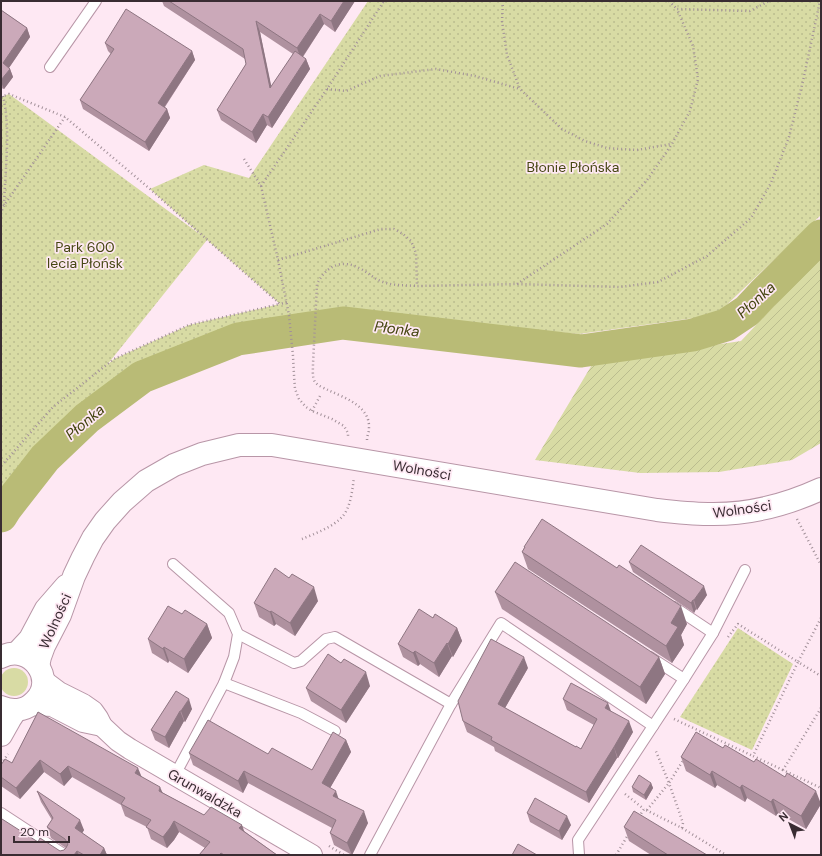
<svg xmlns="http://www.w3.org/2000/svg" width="822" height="856" viewBox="0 0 822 856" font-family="'DM Sans',sans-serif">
<defs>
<pattern id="park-dots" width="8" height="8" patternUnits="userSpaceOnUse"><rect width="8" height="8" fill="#d8dba4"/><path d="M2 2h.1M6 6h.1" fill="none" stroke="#babc8e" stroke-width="1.8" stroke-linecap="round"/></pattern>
<pattern id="garden-furrows" width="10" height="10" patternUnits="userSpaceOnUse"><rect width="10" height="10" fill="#d8dba4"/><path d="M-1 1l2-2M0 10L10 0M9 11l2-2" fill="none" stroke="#babc8e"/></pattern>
</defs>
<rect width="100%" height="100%" fill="#fee8f3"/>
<circle fill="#d8dba4" cx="14" cy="682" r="14"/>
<g fill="url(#park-dots)" fill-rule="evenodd">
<path d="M368,1h453v214l-105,100 -137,19 -237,-20 -106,19 -98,36 -90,69 -47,59v-400l8,-3 192,141 -51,-46 54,-24 45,13zM207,240l73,64 -91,21 -75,34 -7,6z"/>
<path d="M738,628l55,36 -41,86 -72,-33z"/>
</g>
<path fill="url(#garden-furrows)" d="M821,256v187l-29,17 -73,12 -79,1 -105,-13 58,-97 148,-22z"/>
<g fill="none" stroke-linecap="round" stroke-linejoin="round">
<path stroke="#b9bb76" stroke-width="33" d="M1,516l5,-8 39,-50 42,-40 55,-41 96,-38 105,-16 238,28 112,-16 33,-10 21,-14 16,-17 58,-58"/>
<defs>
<g id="lane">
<path d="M50,67l46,-66"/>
<path d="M173,564l56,49 9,21 -4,23 -10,26 -49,92"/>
<path d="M713,633l32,-63"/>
<path d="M238,634l56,29 7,-2 25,-22 9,-2 116,67"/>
<path d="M650,657l34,22"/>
<path d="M224,683l77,30 34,18"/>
<path d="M1,813l64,42"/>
<path d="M370,855l81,-151 50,-81 152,103"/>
<path d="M579,855l-1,-15 106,-161 29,-46 -39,-26"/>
</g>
<g id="street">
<path d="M43,680l16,12 24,12 10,7 5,7 4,8 16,15 12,8 182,106"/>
<path d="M31,705l21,1 31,16 19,4"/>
</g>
<g id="secondary">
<path d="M17,653l13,-14 16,-30 20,-23"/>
<path d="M1,657c30,-15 56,23 34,44 -4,4 -8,7 -13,8 -7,2 -14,1 -21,-2"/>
<path d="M38,666l2,-9 4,-11 16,-31 14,-39 9,-19 10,-19 12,-17 17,-19 24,-21 28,-16 28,-11 37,-9h33l385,65c17,2 34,4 51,4 39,1 78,-9 113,-25"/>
<path d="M1,735l9,-16 6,-9"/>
</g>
</defs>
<use href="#lane" stroke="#b896a7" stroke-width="12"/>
<use href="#street" stroke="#b896a7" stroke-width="22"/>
<use href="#secondary" stroke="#b896a7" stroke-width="24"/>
<g stroke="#a29099" stroke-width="2.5" stroke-dasharray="1 3" stroke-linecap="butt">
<path d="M503,1l-1,20 5,34 13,34 42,40 23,12 22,7 30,2 34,-6"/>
<path d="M669,1l8,8"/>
<path d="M327,89l19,2 34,-15 56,-7 39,7 45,13"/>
<path d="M3,96c8,33 2,75 1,109"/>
<path d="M1,97l8,-3 56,23 85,72 130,115 7,-2"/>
<path d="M244,159l17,27 17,74 11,55 4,41 1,19 1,14 4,10 7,8 6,4 20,8 12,7 4,7v4"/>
<path d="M261,186l66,-97 57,-88"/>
<path d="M1,214l2,-7 62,-90"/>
<path d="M278,260l103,-31h13l9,5 8,7 5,12 1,33 100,-2 103,3 38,-5 49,-26 44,-38 20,-35 18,-46 14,-56 17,-80"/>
<path d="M517,284l90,-60 40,-44 25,-36 18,-33 8,-32 -5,-33 -16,-37 73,2 19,-10"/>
<path d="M312,411l9,-17"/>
<path d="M367,440c0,-4 2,-8 2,-12 1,-22 -24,-30 -41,-38 -4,-2 -10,-4 -13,-8 -3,-5 -2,-12 -2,-18l4,-80c9,-18 25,-26 44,-15 8,4 13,10 22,13 11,4 22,3 34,4"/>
<path d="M1,465l2,-1 50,-57 61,-48 75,-34 91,-21"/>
<path d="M797,519l24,46"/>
<path d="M302,539c12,-5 31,-12 40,-22 9,-10 10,-26 12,-39"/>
<path d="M728,637l10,-13 60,38 23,-44"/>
<path d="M821,708l-38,62 38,18"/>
<path d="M674,719l79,37"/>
<path d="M1,764l7,-10"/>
<path d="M783,770l-30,-14 45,-94 23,14"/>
<path d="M625,794l19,15"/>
<path d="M647,810l22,-27 -14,-34"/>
<path d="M639,817l5,-8 38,19 44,27"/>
<path d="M682,828l1,-5 -14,-40 15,-24"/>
<path d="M329,846l15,9"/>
<path d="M616,855l12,-20"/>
<path d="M820,855l1,-3"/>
</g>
<use href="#lane" stroke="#fff" stroke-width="10"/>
<use href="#street" stroke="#fff" stroke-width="20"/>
<use href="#secondary" stroke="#fff" stroke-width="22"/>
</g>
<g fill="#af919f" fill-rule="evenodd">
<path d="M162,1h193l-20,31 -11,-8 -21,33 3,2 4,10 -38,59 -5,-3 -11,18 -35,-23 -4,-10 29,-46 -1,-5 -81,-53zM260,32l33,22 -22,33z"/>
<path d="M1,10l26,18 3,9 -21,31 1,1 3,8 -9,12 -3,-1z"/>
<path d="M105,43l87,8 3,9 -30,47 2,2 3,9 -21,33 -66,-42 -3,-9 31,-46 -3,-3z"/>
<path d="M524,547l163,77 -6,11 3,10 -12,18 -144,-94 -6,-17 2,-4z"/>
<path d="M629,562l78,33 -10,15 -1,-1 -2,4 -61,-41z"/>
<path d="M495,592l164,65 6,17 -19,30 -144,-95z"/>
<path d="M318,601l-23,35 -19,-12 -2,2 -15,-9 -5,-14z"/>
<path d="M182,614l25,10 5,14 -24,35 -19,-12 -1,2 -16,-10 -4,-14z"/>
<path d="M433,618l24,10 5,13 -9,16 -1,-1 -13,21 -19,-13 -2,2 -15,-9 -5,-13z"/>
<path d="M528,668l-23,40 71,39 5,2 13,-24 -27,-15 -4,-11 48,12 22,21 -15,26h-1l-28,45 -94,-52 -1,-4 -27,-15 -4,-11z"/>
<path d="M370,686l-24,37 -35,-22 -5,-13z"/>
<path d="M176,691l16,18 -7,13 -1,-1 -15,27 -14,-8 -4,-10z"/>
<path d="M38,712l104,65 21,16 41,22 40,16 33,24h-78l6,-7 -26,-16 -5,8 -7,8 -16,-9 -4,-12 -22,-11 -4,-11 -49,-28 -8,9 -20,-14 -24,27 -19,-13v-21l11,-2z"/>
<path d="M346,740l5,12 -21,36 9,11 29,24 -16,32 -18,-10 -4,-12 2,-5 -84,-45 -5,10 -50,-28 -4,-12 79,1 44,16z"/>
<path d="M723,748l98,56 -15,25 -28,-16 -2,3 -29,-18 -2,4 -28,-17 -2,3 -29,-17 -5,-14z"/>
<path d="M651,783l2,5 -7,12 -13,-8 -1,-5z"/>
<path d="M37,791l47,39 -2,3 22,15 3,7h-106l37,-13 22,9 4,-1 2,-2 -15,-10 -4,-11 5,-7 -11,-18z"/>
<path d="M527,813l44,12 -9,15 -32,-18z"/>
<path d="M624,827l83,28h-56l-22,-14z"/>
</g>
<g fill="#8e7682">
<path d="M344,1h11l-20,31 -4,-11z"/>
<path d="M320,14l4,10 -23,35 -4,-11z"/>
<path d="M256,21l4,11 14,67 -4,-11z"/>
<path d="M27,28l3,9 -24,35 -3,-9z"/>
<path d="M192,51l3,9 -34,52 -3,-9z"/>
<path d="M306,59l4,10 -38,59 -4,-11z"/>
<path d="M10,69l3,8 -9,12 -3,-7v-2z"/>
<path d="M167,109l3,9 -21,33 -4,-9z"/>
<path d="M263,114l4,11 -11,18 -4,-11z"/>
<path d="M704,586l3,9 -10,15 -3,-10z"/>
<path d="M314,587l4,14 -23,35 -5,-13z"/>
<path d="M693,600l3,9 -2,4 -3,-10z"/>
<path d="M681,606l6,18 -6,11 3,10 -12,18 -6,-17 5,-23z"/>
<path d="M271,611l5,13 -2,2 -4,-14z"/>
<path d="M207,624l5,14 -24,35 -4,-14z"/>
<path d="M457,628l5,13 -9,16 -5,-13z"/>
<path d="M447,643l5,13 -13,21 -5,-14z"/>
<path d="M164,647l5,14 -1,2 -5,-14z"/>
<path d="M415,651l5,13 -2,2 -5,-13z"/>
<path d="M524,657l4,11 -27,47 -3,-11z"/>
<path d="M659,657l6,17 -19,30 -6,-17z"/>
<path d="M366,672l4,14 -24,37 -5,-13z"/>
<path d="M189,699l3,10 -7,13 -4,-11z"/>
<path d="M608,703l4,11 -7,-6z"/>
<path d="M180,711l4,10 -15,27 -4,-11z"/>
<path d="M629,721l4,11 -15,26 -4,-11z"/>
<path d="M346,740l5,12 -25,43 -4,-12z"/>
<path d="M614,747l3,11 -28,45 -3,-11z"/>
<path d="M40,760l4,12 -24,27 -4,-11z"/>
<path d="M68,766l4,11 -8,9 -4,-12z"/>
<path d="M138,768l5,12 -8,-7z"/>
<path d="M244,771l4,12 -5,10 -5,-12z"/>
<path d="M712,771l5,14 -2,3 -5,-13z"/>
<path d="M651,783l2,5 -7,12 -2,-5z"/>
<path d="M742,785l5,13 -2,4 -5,-14z"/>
<path d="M160,787l5,11 -6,-7z"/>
<path d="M336,791l4,12 -7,-7z"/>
<path d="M816,791l5,13 -15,25 -5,-13z"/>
<path d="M773,799l5,14 -2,3 -5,-14z"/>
<path d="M364,811l4,12 -16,32 -5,-12z"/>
<path d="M567,816l4,9 -9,15 -3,-9z"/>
<path d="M80,820l4,10 -5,9 -4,-11z"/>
<path d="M174,821l5,11 -5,8 -7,8 -4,-11z"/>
<path d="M242,825l4,11 -7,-8z"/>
<path d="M104,848l3,7h-7z"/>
<path d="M77,851l2,4h-5z"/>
</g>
<g fill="#cba9b9" stroke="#8e7682">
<path d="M169,1h175l-13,20 -11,-7 -23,34 -41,-27 14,67 25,-37 11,8 -38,58 -5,-3 -11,18 -35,-22 29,-46 -3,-15z"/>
<path d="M126,9l66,42 -34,52 9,6 -22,33 -65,-42 34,-51 -9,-6z"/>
<path d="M1,10l26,18 -24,35 7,6 -9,11z"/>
<path d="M542,519l75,49 2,-3 62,41 -10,17 7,4 -12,19 -144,-94 3,-5h-1z"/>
<path d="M641,545l63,41 -10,14h-1l-2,3 -62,-41z"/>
<path d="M515,562l144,95 -19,30 -145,-95z"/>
<path d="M275,568l14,10 3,-4 22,13 -24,36 -19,-12 -1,1 -16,-9z"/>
<path d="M168,606l14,8 3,-4 22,14 -23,35 -20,-12 -1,2 -15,-10z"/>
<path d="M419,609l14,9 2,-4 22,14 -9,16 -1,-1 -13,20 -19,-12 -2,2 -15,-9z"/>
<path d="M491,639l33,18 -26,47 78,43v-1l5,3 16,-30 -34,-20 8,-16 37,20 -3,5 24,13 -15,26 -28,45 -95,-52 1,-3 -29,-16 -5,-20z"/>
<path d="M328,654l13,9 3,-4 22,13 -25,38 -35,-22z"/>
<path d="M176,691l13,8 -8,12h-1l-15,26 -14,-7z"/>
<path d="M38,712l100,56 -3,5 25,14 -1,4 45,24 7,-8 31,18 -3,3 38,27h-53l-3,-2 -2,2h-20l11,-13 -36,-21 -4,7 -7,9 -17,-10 5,-7 -30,-16 4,-6 -57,-32 -8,8 -20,-14 -24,28 -15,-11v-12l4,-6 7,4z"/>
<path d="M208,720l60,34 4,-6 40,22 21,-38 13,8 -24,43 14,8 -3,5 31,15 -17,32 -17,-10 6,-13 -92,-49 -6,10 -49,-28z"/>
<path d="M696,732l27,16 2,-3 29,17 2,-3 29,18 2,-4 29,18 -15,25 -28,-17 -2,3 -29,-17 -2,3 -28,-17 -2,4 -29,-18z"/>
<path d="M639,775l12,8 -7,12 -12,-8z"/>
<path d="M37,791l43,29 -5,8 29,20 -4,7h-16l-7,-4 -3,4h-73v-34l1,-2 36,23 2,-4 20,13 4,-1 2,-2 2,-4 -3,-5 -18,-12 6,-9z"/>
<path d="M535,798l32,18 -8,15 -32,-18z"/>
<path d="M634,811l73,44h-39l-44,-28z"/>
<path d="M518,844l19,11h-25z"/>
</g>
<g text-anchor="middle" stroke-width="3.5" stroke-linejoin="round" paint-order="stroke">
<g font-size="14" fill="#464713" stroke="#fee8f3">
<text x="573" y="172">Błonie Płońska</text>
<text x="85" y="252">Park 600<tspan x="85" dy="16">lecia Płońsk</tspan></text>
</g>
<g font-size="14" fill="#392c32" stroke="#fee8f3">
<text transform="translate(422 470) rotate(10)" y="5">Wolności</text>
<text transform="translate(742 509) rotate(-8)" y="5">Wolności</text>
<text transform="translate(55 621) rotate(-66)" y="5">Wolności</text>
<text transform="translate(205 793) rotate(30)" y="5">Grunwaldzka</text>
</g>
<g font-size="15" font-style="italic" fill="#444510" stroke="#fee8f3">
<text transform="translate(756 300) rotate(-42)" y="5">Płonka</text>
<text transform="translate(397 329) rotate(7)" y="5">Płonka</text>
<text transform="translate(85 422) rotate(-40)" y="5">Płonka</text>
</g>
</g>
<rect width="822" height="856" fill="none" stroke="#392c32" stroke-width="4"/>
<g transform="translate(790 824) rotate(318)" stroke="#fee8f3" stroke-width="3" paint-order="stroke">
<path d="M0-3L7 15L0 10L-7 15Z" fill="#392c32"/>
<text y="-6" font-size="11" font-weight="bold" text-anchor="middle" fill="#392c32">N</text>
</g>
<path d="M14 836v6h55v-6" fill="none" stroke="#392c32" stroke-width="2"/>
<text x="20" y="836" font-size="12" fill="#392c32" stroke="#fee8f3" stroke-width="3" paint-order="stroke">20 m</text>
</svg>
